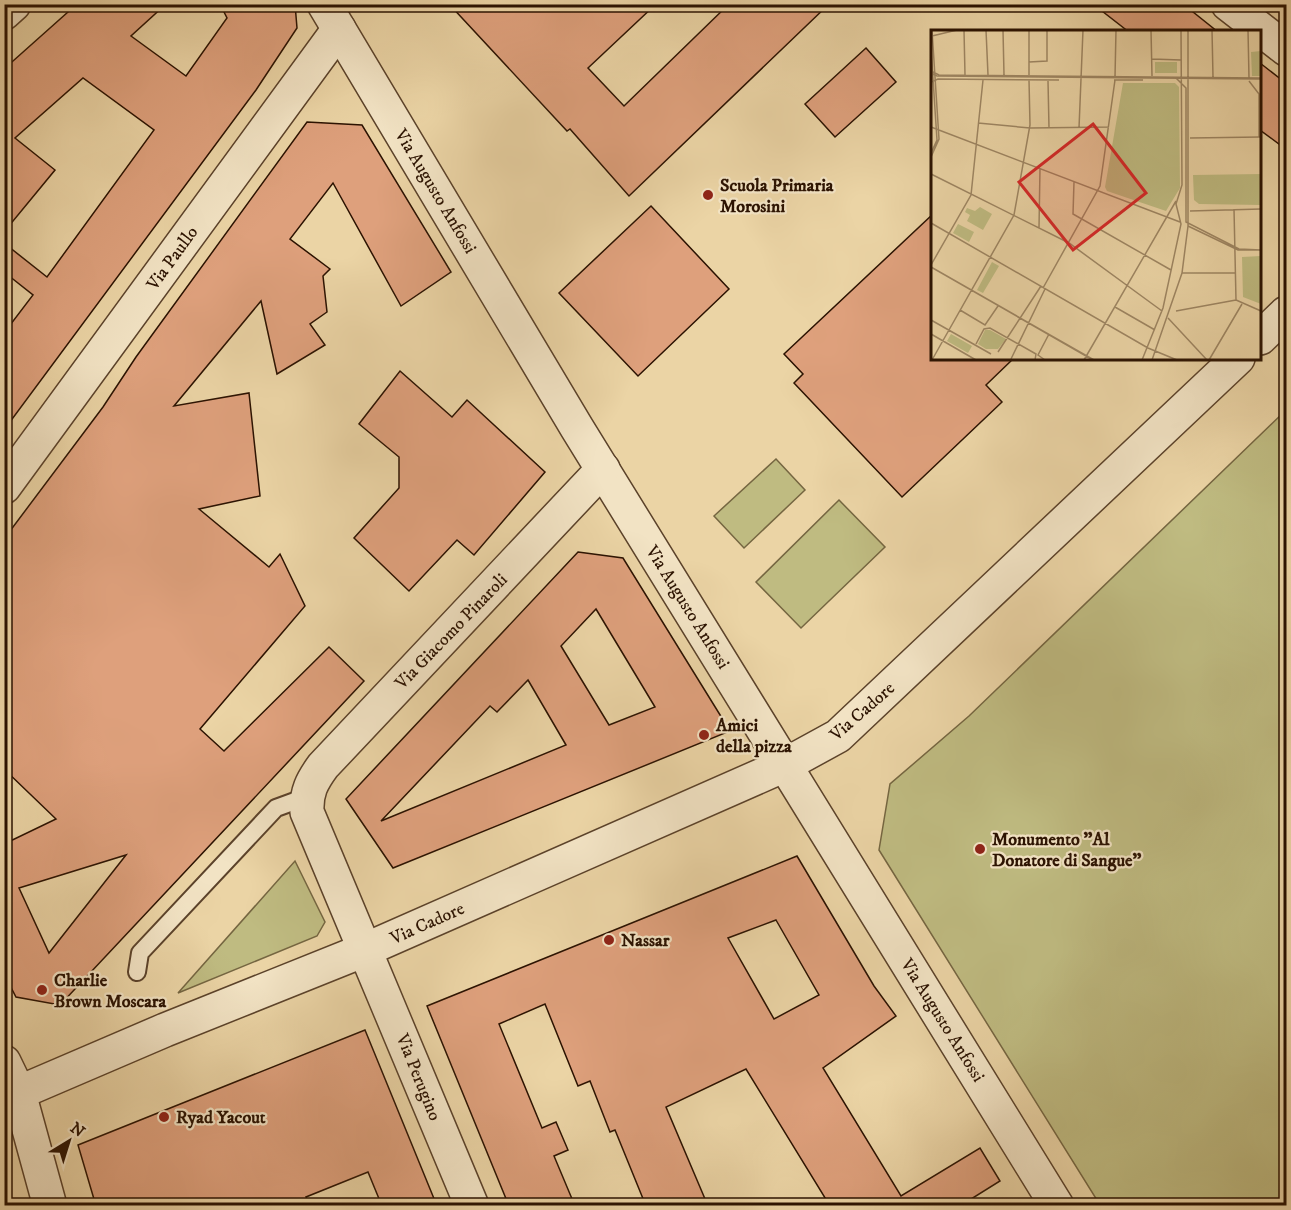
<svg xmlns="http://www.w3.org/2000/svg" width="1291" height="1210" viewBox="0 0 1291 1210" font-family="'IM FELL DW Pica',serif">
<rect width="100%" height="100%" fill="#ebd4a5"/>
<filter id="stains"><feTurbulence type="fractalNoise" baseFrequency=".00333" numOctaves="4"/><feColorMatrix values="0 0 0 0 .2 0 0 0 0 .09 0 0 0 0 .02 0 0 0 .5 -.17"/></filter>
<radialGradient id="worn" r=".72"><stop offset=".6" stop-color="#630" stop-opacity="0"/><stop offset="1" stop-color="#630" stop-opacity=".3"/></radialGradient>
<g fill="#bfbb81" stroke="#756641" stroke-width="1.5">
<path d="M1286,410v795h-186l-221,-355 11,-66 79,-68z"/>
<path d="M776,459l29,31 -61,58 -30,-32z"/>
<path d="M839,500l46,47 -84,81 -45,-46z"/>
<path d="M295,861l30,61 -8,14 -139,57z"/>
</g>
<g fill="#dea07c" stroke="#2b1201" stroke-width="1.5" fill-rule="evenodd">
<path d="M77,4h89l-35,32 55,40 41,-58 -7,-14h75l2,24 -41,62 -252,340v-97l29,-38 -29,-23v-29l43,34 107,-147 -71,-52 -68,60 40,32 -51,62v-163z"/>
<path d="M449,4h207l-68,64 36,38 105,-102h100l-200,192 -59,-67 -3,2z"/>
<path d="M1093,4h90l35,28h-89z"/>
<path d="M866,48l30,34 -61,55 -30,-33z"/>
<path d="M1260,63l27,21v66l-27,-20z"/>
<path d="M307,122l55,3 89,147 -50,34 -68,-123 -43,56 40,30 -7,7 4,36 -17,12 15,21 -48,29 -16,-73 -87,105 75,-13 11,103 -61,13 70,58 11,-13 25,52 -105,123 24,22 105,-104 35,34 -304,324 -44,-8 -12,-23v-130l52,-25 -52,-50v-230l99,-132 33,-50zM126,855l-77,98 -30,-65z"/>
<path d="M651,206l78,83 -91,87 -79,-83z"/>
<path d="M933,214v144h81l-28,27 16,17 -100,95 -108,-114 9,-9 -19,-20z"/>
<path d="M400,371l52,46 15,-17 78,72 -71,83 -17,-15 -48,51 -55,-53 45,-50v-31l-40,-33z"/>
<path d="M578,552l45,6 107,173 -337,137 -47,-69zM596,609l59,98 -46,18 -48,-79zM528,680l38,65 -185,76 109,-115 7,6z"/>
<path d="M797,856l77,130 22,30 -73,52 78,128 79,-48 20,33 -40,25h-130l-84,-137 -80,38 42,99h-62l-31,-76 -5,2 -20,-51 -12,5 -33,-82 -46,20 43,104 14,-6 12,28 -14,6 21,50h-66l-82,-200zM776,920l43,75 -45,24 -46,-81z"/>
<path d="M365,1030l72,176h-55l-14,-34 -62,25 1,2 -24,7h-187l-18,-61z"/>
</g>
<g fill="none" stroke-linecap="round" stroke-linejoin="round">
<defs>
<path id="service" d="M137,972l3,-19 136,-145 30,-11"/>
<g id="minor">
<path d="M324,4l253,424 480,778"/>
<path d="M1228,4l58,45"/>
<path d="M4,13l10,-9"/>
<path d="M1260,338l26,-25"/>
<path d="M4,487l335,-458"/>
<path d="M4,1062l15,31 31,113"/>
<path d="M4,1099l161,-69 202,-81 418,-184 53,-29 400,-378"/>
<path d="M472,1206l-165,-394c-1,-20 5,-31 16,-46l280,-297"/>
</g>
</defs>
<use href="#service" stroke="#5b422a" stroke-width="20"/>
<use href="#minor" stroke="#5b422a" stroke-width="36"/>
<use href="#service" stroke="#f2e3c4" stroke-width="16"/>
<use href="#minor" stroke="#f2e3c4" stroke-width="33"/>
</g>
<g fill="#8f2418" stroke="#f2e3c4" stroke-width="2">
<circle cx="708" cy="195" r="6"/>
<circle cx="704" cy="735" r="6"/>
<circle cx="980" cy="849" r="6"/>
<circle cx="609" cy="940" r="6"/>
<circle cx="42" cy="990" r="6"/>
<circle cx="164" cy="1117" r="6"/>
</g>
<g text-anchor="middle" stroke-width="4.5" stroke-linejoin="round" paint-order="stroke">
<g font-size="18" font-weight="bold" fill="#2b1201" stroke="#f2e3c4" text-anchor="start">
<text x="720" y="191">Scuola Primaria<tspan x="720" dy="21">Morosini</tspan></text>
<text x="716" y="731">Amici<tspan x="716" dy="21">della pizza</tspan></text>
<text x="992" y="845">Monumento "Al<tspan x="992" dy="21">Donatore di Sangue"</tspan></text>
<text x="621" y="946">Nassar</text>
<text x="54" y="986">Charlie<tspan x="54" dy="21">Brown Moscara</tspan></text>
<text x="176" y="1123">Ryad Yacout</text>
</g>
<g font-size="18" fill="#2b1201" stroke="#f2e3c4">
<text transform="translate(436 191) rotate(59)" y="6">Via Augusto Anfossi</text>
<text transform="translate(172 258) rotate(-54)" y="6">Via Paullo</text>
<text transform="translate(688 607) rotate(58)" y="6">Via Augusto Anfossi</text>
<text transform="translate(451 631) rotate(-46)" y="6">Via Giacomo Pinaroli</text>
<text transform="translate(862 711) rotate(-41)" y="6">Via Cadore</text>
<text transform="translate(427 923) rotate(-24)" y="6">Via Cadore</text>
<text transform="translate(943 1020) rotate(58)" y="6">Via Augusto Anfossi</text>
<text transform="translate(419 1077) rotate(68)" y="6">Via Perugino</text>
</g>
</g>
<g transform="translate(931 30)">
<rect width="330" height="330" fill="#ebd4a5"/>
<path d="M330,21v25h-9l-1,-24zM224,32h22v11h-22zM192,53h52l4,4 1,101 -14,23 -59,-20 -2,-4zM330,144v31l-62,-1 -5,-4 -1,-25zM49,177l12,7 -9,16 -16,-9 3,-6 -5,-3 2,-4 8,3zM27,194l16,8 -5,10 -16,-9zM330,226v48l-18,-7 -1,-40zM61,232l7,4 -16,27 -6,-3zM54,300h5l16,9 -8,10h-12l-8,-5zM20,304l21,12 -4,7 -21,-12z" fill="#bfbb81"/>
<path fill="none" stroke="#9e8663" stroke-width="1.5" d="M33,0l1,45M55,0l2,45M72,0l1,45M98,0v45M220,0l1,46M281,0l1,47M317,0l1,48M1,6l25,-6M0,18l6,92 -6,13M221,29l29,1M98,32l18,-1v-31M0,41l8,4 322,3M0,43l6,3 324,3M184,47l1,-47M245,48l10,10v134l53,27 22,1M183,50h29M117,51l1,47M318,51l10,13v43M0,52l7,-3 121,1M0,76v39M47,93l52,5 79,-1M0,97l249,95M148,98l4,-98M259,108l71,-1M0,127l8,-18 -7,-109M0,144l138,69 93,68M143,152l-1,32 98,56M303,179l2,91 25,11M259,181l71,-2M0,193l217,125 29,12M257,196l50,24h23M108,198l1,-60M0,235l40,-70 12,-115M0,237l162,93M0,237l163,93M251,243h54M112,258l57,-102 15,-106M184,277l40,23M29,280l25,15 13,-19M245,281l60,-11M237,288l39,42M0,290l60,34M0,304l45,26M45,314l8,-15 6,-1 46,26 -1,6M67,322l43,-66M80,329l34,-70M1,330l82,-145 16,-90 -1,-45M114,330l-7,-5 11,-21M153,330l92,-159M211,330l21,-52 18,-84 -5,-20 6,-19 -1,-155M221,330l30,-87 6,-47v-196M278,330l33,-56"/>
<path fill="#d62828" fill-opacity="0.15" stroke="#d62828" stroke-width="3" d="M162,94l53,69 -73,57 -54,-68z"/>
<rect width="330" height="330" fill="none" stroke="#2b1201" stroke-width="3"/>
</g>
<rect width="1291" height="1210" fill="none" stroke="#ebd4a5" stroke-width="24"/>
<rect x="6" y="6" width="1279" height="1198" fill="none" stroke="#2b1201" stroke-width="3"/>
<rect x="12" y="12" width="1267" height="1186" fill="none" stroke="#2b1201" stroke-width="1.5"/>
<g transform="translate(69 1141) rotate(38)" stroke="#f2e3c4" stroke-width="4.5" paint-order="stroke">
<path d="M0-4.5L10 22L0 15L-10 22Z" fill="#2b1201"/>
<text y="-9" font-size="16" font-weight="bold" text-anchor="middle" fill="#2b1201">N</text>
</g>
<rect width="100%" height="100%" filter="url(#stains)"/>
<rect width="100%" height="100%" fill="url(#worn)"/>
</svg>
